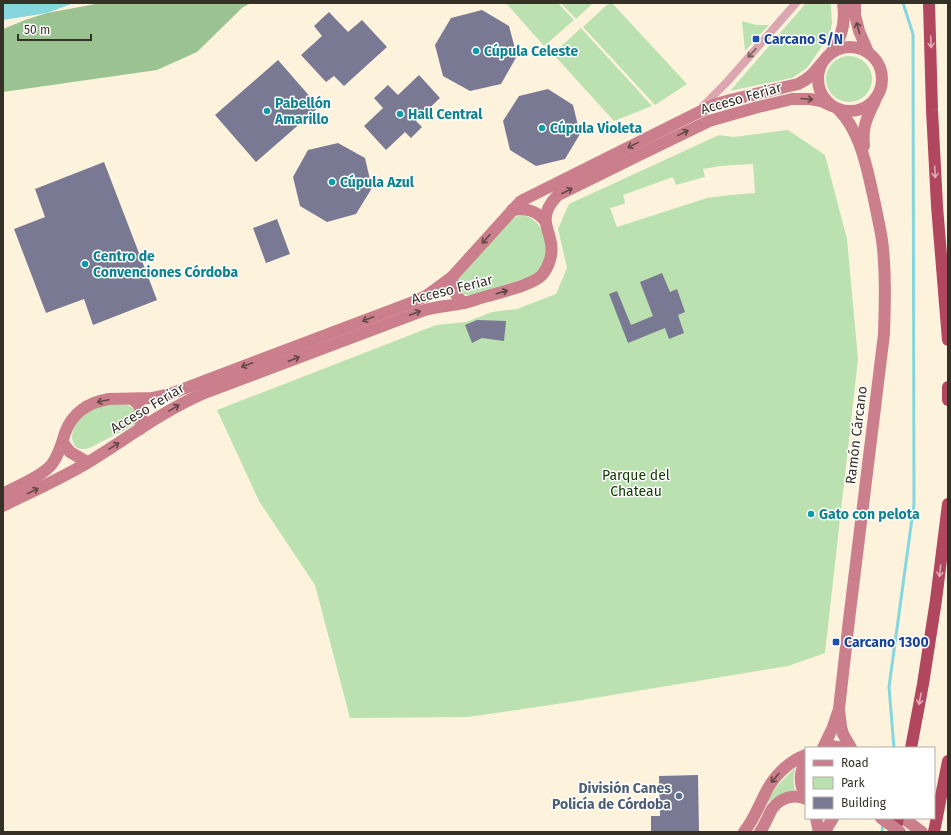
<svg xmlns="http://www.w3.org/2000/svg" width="951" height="835" viewBox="0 0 951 835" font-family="'Fira Sans',sans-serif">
<rect width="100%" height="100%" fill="#fdf3dd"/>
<g fill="#bbe1b1" fill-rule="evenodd">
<path d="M506,3h52l16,17 -30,26z"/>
<path d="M561,3h32l-17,16z"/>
<path d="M609,3h3l75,81 -32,21 -72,-78z"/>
<path d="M806,3h24l1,3 1,17 -2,11 -16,24 -7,10 -15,10 -62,13z"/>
<path d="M742,21l15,4h12l-24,26z"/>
<path d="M581,28l71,78 -38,15 -61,-67z"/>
<circle cx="849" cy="79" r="23"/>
<path d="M788,130l37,25 22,84 11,120 -33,294 -37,13 -224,37 -96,14 -118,1 -35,-133 -56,-84 -42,-91 219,-85 30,-3 26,-10 25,-3 39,-15 11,-26 -9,-39 11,-25 150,-69 15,2zM753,164l2,29 -25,2 -23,3 -90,29 -7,-19 14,-4 1,-2 -2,-7 50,-18 3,8 29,-8 -2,-8 17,-3z"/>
<path d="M523,215l8,3 6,5 7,9 3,24 -10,18 -63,22c-13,-1 -17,-4 -16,-17l45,-52 12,-10z"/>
<path d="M127,404l9,7 1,10 -2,3c-10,6 -20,11 -30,16 -7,3 -13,8 -20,9 -16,2 -15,-18 -8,-27 3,-4 9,-10 14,-12 10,-6 24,-6 36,-6z"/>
<path d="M796,767c-3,8 -3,15 -1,23 -12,2 -21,8 -31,15l14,-20z"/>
</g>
<path fill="#9bc391" d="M101,3h150l-8,4 -46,45 -40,18 -154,22v-63l22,-9 22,-7z"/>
<path fill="#85d6dd" d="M3,3h71l-27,10 -44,7z"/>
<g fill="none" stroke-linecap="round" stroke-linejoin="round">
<g stroke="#85d6dd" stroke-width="3">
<path d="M894,748l-5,-61 25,-183 -1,-470 -10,-31"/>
<path d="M882,832l1,-8"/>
</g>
</g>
<g fill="#797993">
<path d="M482,10l27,16 8,30 -16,28 -31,7 -27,-15 -8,-31 16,-27z"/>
<path d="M329,12l19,20 14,-12 25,27 -43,39 -10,-10 -8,6 -25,-27 21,-19 -8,-10z"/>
<path d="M278,60l41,47 -63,55 -41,-47z"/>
<path d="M419,75l21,23 -24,23 6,6 -11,11 -6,-6 -19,18 -22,-24 19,-18 -9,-10 14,-13 10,10z"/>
<path d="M548,89l25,16 7,29 -15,25 -29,7 -26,-16 -7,-29 16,-25z"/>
<path d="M338,143l27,15 7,30 -16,26 -29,8 -27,-16 -7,-29 15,-27z"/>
<path d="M104,162l53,138 -64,25 -9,-26 -38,14 -32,-84 31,-12 -10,-28z"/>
<path d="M277,219l13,35 -24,9 -13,-35z"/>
<path d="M662,273l8,19 7,-3 8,23 -7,3 6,18 -15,6 -4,-11 -37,15 -19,-49 8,-3 14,34 22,-9 -13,-34z"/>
<path d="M477,320l29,1 -2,20 -22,-3 -10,5 -7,-18z"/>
<path d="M698,775l1,57h-48v-16h9l-1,-40z"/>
</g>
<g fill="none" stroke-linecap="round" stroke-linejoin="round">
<path stroke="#dba6ae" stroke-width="8" d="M703,106l24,-24 69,-79"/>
<g stroke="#cb7f8c" stroke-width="12">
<path d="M855,3v12l4,16 9,21"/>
<circle cx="850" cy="79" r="32"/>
<path d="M831,53c11,-15 15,-31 12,-50"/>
<path d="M838,109c20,20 27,50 33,77 4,18 8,36 11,54 4,31 3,63 2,94l-35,286 -10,89 2,18 2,7 8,14"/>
<path d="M864,146c-2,-19 3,-29 11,-45"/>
<path d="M512,210c14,-2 24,0 33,11"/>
<path d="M452,277c0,12 3,19 12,26"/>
<path d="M132,399c11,7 11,18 8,30"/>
<path d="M63,443l7,9 17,10"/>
<path d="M3,494c14,-8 40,-18 49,-30 7,-9 10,-21 13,-31 7,-20 24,-31 44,-34l43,-1 18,-4 243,-92 13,-6 26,-19 68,-75 5,-3 188,-94 17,-5 68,-16c11,-5 16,-11 23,-20"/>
<path d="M3,506c28,-14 57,-27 84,-43 38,-23 74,-51 115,-69l223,-84c13,-4 26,-4 39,-7 8,-2 16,-5 24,-7 13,-4 45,-11 54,-21 7,-8 11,-21 9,-31 -1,-8 -4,-14 -5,-21 -2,-11 5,-21 12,-28l81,-40 70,-34 49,-14 34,-8h18l11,2 11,5"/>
<path d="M823,748l10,-21 5,-15"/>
<path d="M823,748l8,-2 12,2"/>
<path d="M806,761c-7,11 -7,24 0,35"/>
<path d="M816,818l3,14"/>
<path d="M903,818l19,14"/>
<path d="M744,832c9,-11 14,-24 20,-36 8,-18 23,-34 42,-41"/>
<path d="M760,832c5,-7 8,-16 12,-23 8,-11 22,-16 34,-10"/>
<path d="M826,832l1,-4 6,-10"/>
</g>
<g stroke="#b1465f" stroke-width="12">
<path d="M929,3l3,107 5,96 11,134"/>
<path d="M948,387v13"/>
<path d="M911,748l12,-64 13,-84 12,-96"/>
<path d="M895,832l3,-14"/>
<path d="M934,832l14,-71"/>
</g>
<path stroke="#cb7f8c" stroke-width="12" d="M881,818l19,14"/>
</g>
<defs><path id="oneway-shaft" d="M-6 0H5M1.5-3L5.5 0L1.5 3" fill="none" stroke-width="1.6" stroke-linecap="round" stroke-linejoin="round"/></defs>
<g stroke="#634845">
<use href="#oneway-shaft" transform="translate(858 28) rotate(-106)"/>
<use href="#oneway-shaft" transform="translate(807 99) rotate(5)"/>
<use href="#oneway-shaft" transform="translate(683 133) rotate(-26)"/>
<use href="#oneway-shaft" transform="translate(633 145) rotate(154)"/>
<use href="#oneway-shaft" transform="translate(567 191) rotate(-27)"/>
<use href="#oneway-shaft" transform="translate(486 239) rotate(132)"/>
<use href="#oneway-shaft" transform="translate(502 292) rotate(-16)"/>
<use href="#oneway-shaft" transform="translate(415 313) rotate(-21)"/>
<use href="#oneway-shaft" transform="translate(368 319) rotate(159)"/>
<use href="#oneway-shaft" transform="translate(294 359) rotate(-21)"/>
<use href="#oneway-shaft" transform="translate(247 365) rotate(159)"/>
<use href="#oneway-shaft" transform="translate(103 401) rotate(168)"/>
<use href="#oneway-shaft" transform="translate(174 408) rotate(-31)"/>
<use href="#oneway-shaft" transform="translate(114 446) rotate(-32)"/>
<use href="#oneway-shaft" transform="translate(33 491) rotate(-26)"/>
<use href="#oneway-shaft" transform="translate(775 778) rotate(131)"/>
</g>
<g stroke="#dcacb7">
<use href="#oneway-shaft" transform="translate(931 42) rotate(88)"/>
<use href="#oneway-shaft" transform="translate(935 172) rotate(87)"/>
<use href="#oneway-shaft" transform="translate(940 571) rotate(97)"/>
<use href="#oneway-shaft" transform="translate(920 699) rotate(100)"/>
</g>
<use stroke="#78605c" href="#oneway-shaft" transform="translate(752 53) rotate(132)"/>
<g fill="#1a4fb4" stroke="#fff" stroke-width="1.5">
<rect x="752" y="35" width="8" height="8" rx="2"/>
<rect x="832" y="638" width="8" height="8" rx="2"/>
</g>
<g fill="#0f9aa8" stroke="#fff" stroke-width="1.5">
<circle cx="476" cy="51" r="4"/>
<circle cx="267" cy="111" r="4"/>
<circle cx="400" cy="114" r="4"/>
<circle cx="542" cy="128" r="4"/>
<circle cx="332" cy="182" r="4"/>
<circle cx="85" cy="264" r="4"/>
<circle cx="811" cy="514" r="4"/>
</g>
<circle fill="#5c6f8a" stroke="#fff" stroke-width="1.5" cx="679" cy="796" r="4"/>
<g text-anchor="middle" stroke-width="3" stroke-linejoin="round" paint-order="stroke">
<g font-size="14" font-weight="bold" fill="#164399" stroke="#fff" text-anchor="start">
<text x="764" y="44">Carcano S/N</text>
<text x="844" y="647">Carcano 1300</text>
</g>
<g font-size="14" font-weight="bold" fill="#0d838f" stroke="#fff" text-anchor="start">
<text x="484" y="56">Cúpula Celeste</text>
<text x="275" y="108">Pabellón<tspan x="275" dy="16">Amarillo</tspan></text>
<text x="408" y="119">Hall Central</text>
<text x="550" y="133">Cúpula Violeta</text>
<text x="340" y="187">Cúpula Azul</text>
<text x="93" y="261">Centro de<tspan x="93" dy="16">Convenciones Córdoba</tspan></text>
<text x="819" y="519">Gato con pelota</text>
</g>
<g font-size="14" fill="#363126" stroke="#fff">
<text transform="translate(741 98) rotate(-16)" y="5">Acceso Feriar</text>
<text transform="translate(452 289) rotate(-14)" y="5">Acceso Feriar</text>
<text transform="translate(147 408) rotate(-31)" y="5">Acceso Feriar</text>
<text transform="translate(856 435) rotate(-83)" y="5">Ramón Cárcano</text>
</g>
<g font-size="14" fill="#113704" stroke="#fff">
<text x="636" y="480">Parque del<tspan x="636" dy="16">Chateau</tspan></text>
</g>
<g font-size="14" font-weight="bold" fill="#4e5e75" stroke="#fff" text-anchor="end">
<text x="671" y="793">División Canes<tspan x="671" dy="16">Policía de Córdoba</tspan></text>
</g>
</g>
<rect width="951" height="835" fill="none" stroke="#363126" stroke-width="8"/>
<rect x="805" y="747" width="130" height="72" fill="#ffffff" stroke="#afada8"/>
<rect x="813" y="760" width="20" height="6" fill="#cb7f8c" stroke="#afada8"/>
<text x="841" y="767" font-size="12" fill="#363126">Road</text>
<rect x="813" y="777" width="20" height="12" fill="#bbe1b1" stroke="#afada8"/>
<text x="841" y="787" font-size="12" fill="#363126">Park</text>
<rect x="813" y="797" width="20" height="12" fill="#797993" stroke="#afada8"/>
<text x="841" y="807" font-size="12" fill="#363126">Building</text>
<path d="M18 34v6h73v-6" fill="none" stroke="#363126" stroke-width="2"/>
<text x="24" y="34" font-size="12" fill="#363126" stroke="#ffffff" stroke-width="3" paint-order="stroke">50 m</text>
</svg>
